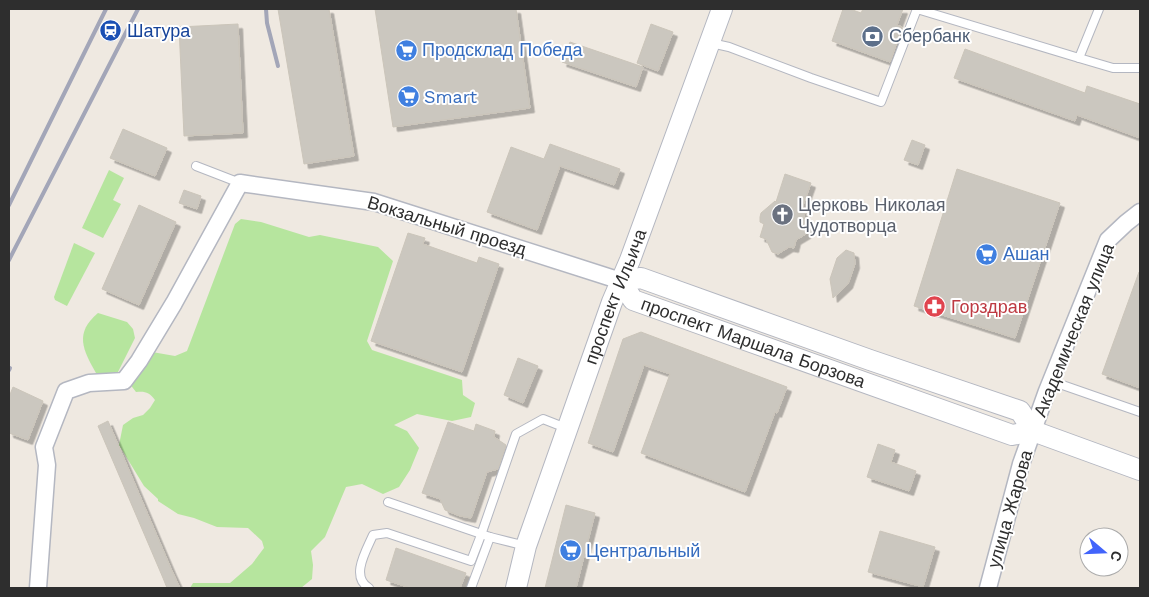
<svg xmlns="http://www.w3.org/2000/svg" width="1149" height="597" viewBox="0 0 1149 597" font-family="'Work Sans',sans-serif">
<defs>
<filter id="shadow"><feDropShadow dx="4.5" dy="4.5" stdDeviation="0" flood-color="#0004"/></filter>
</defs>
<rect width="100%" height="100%" fill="#efe9e1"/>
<g fill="#b6e59e">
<path d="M109,170l15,8 -11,22 8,4 -18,34 -21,-10z"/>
<path d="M241,219l20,3 48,15 11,-2 58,12 15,14 -26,80 5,9 90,30 1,15 12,8 -4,14 -19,4 -35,-7 -23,11 13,6 12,17 -9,22 -11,17 -16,7 -21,-10 -16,3 -21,50 -14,14 2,14 -1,14 -11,9h-111l3,-5h37l22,-19 12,-16 -2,-7 -14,-13 -31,-1 -23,-9 -16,-4 -20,-13v-2l-14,-13 -25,-41 4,-20 10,-7 10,-3 7,-7 5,-8c-6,-8 -10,-9 -19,-8l-7,-9 23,-31 23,4 12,-5 48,-127z"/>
<path d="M74,243l21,10 -28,53 -12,-6 -1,-3z"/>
<path d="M98,313l29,9 6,7 2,9 -18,36 -5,4 -16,-5c-13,-23 -22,-40 2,-60z"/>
</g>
<g fill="#cbc7bf" stroke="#cbc5ba" filter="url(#shadow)">
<path d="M278,9h51l25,147 -50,8z"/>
<path d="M375,9h141l14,99 -137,19z"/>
<path d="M843,9h7l11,4 2,-4h40l-6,16 5,2 -12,35 -58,-21z"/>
<path d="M238,24l5,109 -59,3 -5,-109z"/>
<path d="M651,24l22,8 -15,39 -21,-8z"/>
<path d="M570,42l73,25 -7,20 -74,-25z"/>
<path d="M965,49l120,44 2,-7 53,18v34l-63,-23 -2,6 -121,-43z"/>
<path d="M123,129l44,19 -12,28 -45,-18z"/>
<path d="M912,140l13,5 -7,20 -14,-5z"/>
<path d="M550,144l70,25 -6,16 -54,-19 -23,64 -50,-18 24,-65 33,12z"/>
<path d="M957,169l103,34 -45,135 -101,-32z"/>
<path d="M785,174l26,9 -10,28 4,2 -1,3 4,11 -2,7 -10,6 -2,8 -5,-1 -11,7 -6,-2 -6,-13 -6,-2 4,-13 -4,-2v-5l1,-4 14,-12 1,1z"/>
<path d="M184,190l17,6 -4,13 -18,-6z"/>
<path d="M139,205l37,17 -37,83 -37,-16z"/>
<path d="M408,233l17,5 -2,6 54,19 2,-6 20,7 -37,108 -91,-31z"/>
<path d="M846,250l8,3 1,11 -7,20 -15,14 -3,-19 7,-21z"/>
<path d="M1139,272h1v116l-38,-14z"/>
<path d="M641,332l146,55 -10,26 -2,-1 -30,80 -104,-39 29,-79 -26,-9 -31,87 -25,-9 35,-104z"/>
<path d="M518,358l20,8 -15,37 -19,-8z"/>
<path d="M13,387l30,14 -15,39 -19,-7v-36z"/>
<path d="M108,421l64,150 8,17h-13l-4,-10 -65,-152z"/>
<path d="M448,422l26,9 2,-7 19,7 -1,6 12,8 -8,24 -11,3 -16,46 -11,-2 -15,-6 -5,-11 -18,-6z"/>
<path d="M878,444l17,6 -4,12 25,9 -7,20 -42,-14z"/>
<path d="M566,505l29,8 -19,75h-31z"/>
<path d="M880,531l55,16 -12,40 -55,-15z"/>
<path d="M396,548l70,25 -6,15h-50l-24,-8z"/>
</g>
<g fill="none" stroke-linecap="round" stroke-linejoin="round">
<defs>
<g id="service">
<path d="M711,43l18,4 82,31 70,24 36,-93 162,49 20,-49"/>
<path d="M1079,58l34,10h27"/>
<path d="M196,166l44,17"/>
<path d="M1051,381l89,31"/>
<path d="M388,502l102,35 36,9"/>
<path d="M369,588c-19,-11 -3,-37 4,-53l14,-2 84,28 10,-26 35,-101 27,-15 23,9"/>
<path d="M471,588l19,-51"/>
</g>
<g id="minor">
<path d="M38,588l9,-123 -3,-18 22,-56 23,-8 35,-2 15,-20 35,-58 66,-120 134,19 247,79"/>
<path d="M988,588l33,-124 26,-73 61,-151 18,-17 14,-11"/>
</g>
<g id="tertiary">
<path id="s1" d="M621,281l12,19 379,135 21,-4 107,39"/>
<path d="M621,281l20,-3 229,82 150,51 13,20"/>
<path id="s2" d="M516,588l10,-42 86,-244 18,-42 92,-251"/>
</g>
</defs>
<use href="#service" stroke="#b4b7c1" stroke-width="10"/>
<use href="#minor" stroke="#b4b7c1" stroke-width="19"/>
<use href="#tertiary" stroke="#b4b7c1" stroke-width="22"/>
<use href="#service" stroke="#fff" stroke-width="8"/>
<use href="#minor" stroke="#fff" stroke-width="16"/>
<use href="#tertiary" stroke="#fff" stroke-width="20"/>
<g stroke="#a3a6b8" stroke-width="4">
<path d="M266,9l1,14 11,43"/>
<path d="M9,205l97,-196"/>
<path d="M9,260l129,-251"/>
<path d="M9,370l1,-2"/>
</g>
</g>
<defs>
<symbol id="station-disc" viewBox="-11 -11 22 22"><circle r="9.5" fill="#1a4fb4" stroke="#fff"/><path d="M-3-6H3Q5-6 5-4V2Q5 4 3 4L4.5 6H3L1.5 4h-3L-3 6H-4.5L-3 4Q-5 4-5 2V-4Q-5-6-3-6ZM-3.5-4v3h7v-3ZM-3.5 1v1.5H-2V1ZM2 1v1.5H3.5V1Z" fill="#fff"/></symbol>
<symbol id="bank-disc" viewBox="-11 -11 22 22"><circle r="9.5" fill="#5c6f8a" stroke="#fff"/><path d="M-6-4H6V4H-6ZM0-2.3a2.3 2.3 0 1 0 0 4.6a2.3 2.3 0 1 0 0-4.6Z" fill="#fff"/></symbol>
<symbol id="supermarket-disc" viewBox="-11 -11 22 22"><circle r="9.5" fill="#3f7fe0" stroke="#fff"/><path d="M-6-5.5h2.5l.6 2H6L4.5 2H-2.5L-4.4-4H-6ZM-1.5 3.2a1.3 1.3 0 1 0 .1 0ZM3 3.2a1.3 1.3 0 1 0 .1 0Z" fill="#fff"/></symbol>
<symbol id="church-disc" viewBox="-11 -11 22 22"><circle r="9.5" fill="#6b7280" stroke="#fff"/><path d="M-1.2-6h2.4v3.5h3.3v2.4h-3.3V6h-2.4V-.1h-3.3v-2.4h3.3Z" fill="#fff"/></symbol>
<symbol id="pharmacy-disc" viewBox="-11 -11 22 22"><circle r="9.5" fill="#e0444e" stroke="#fff"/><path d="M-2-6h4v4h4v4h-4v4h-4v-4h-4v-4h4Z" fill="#fff"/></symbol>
</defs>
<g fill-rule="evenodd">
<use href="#station-disc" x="98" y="18" width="25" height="25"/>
<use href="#bank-disc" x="860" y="24" width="25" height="25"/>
<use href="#supermarket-disc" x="394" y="38" width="25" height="25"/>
<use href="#supermarket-disc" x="396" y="84" width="25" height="25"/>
<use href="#church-disc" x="770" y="202" width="25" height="25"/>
<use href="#supermarket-disc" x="974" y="242" width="25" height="25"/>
<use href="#pharmacy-disc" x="922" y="294" width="25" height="25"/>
<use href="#supermarket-disc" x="558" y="538" width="25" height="25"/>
</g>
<g text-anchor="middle" stroke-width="4" stroke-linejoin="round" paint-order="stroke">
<g font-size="18" fill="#164399" stroke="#fff" text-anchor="start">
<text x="127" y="37">Шатура</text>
</g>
<g font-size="18" fill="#4e5e75" stroke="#fff" text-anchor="start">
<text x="889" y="42">Сбербанк</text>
</g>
<g font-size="18" fill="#366cbe" stroke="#fff" text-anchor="start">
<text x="422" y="56">Продсклад Победа</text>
<text x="424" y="103">Smart</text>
<text x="1003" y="260">Ашан</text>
<text x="586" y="557">Центральный</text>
</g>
<g font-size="18" fill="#5b616d" stroke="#fff" text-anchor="start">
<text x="798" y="211">Церковь Николая<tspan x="798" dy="21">Чудотворца</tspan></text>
</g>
<g font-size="18" fill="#2e2e2e" stroke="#fff">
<text transform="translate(447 226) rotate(17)" y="6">Вокзальный проезд</text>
<text dy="6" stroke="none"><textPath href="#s2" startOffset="308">проспект Ильича</textPath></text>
<text transform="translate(1074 330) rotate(-68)" y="6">Академическая улица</text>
<text dy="6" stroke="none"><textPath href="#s1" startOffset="150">проспект Маршала Борзова</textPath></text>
<text transform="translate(1010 509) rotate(-74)" y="6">улица Жарова</text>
</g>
<g font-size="18" fill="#be3a42" stroke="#fff" text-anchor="start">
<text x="951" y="313">Горздрав</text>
</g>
</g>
<rect width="1149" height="597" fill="none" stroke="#2e2e2e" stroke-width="20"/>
<g transform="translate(1104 552) rotate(109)"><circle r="24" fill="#ffffff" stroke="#ababab"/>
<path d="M0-4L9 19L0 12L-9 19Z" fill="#4264fb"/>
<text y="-8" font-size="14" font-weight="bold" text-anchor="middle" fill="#2e2e2e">С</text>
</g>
</svg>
